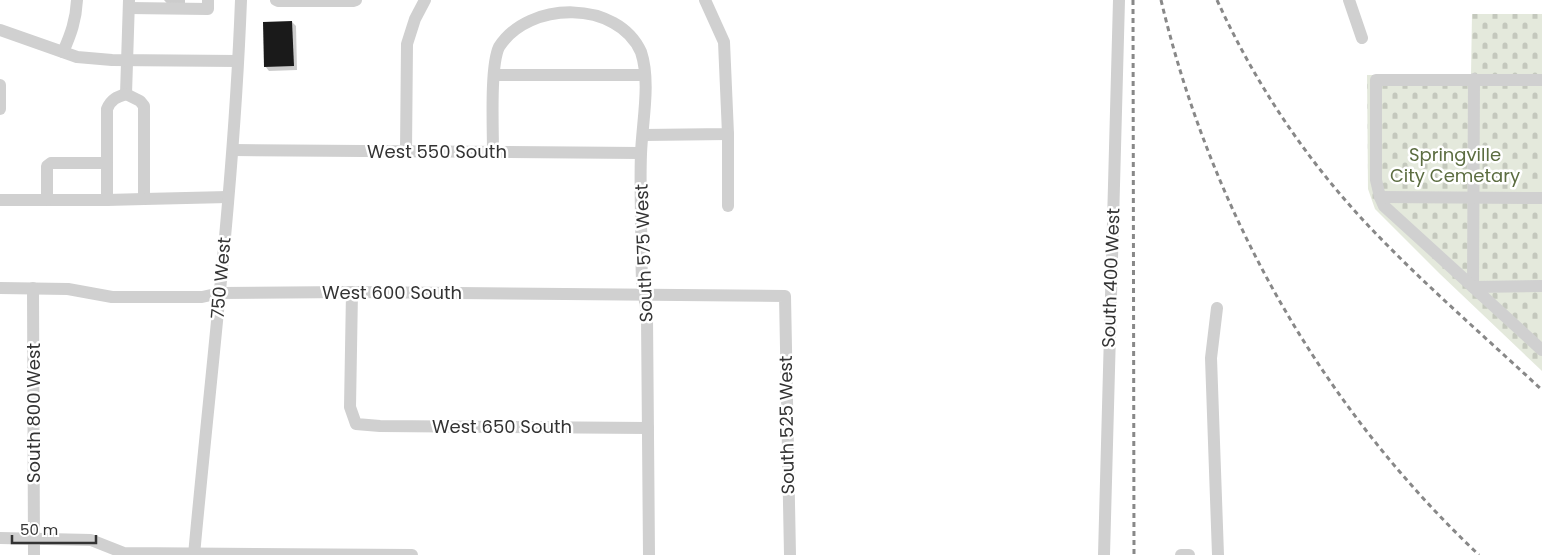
<svg xmlns="http://www.w3.org/2000/svg" width="1542" height="555" viewBox="0 0 1542 555" font-family="Poppins,sans-serif">
<defs>
<pattern id="cemetery-stones" width="16" height="16" patternUnits="userSpaceOnUse" patternTransform="scale(1.25)"><rect width="16" height="16" fill="#e4e9dc"/><path d="M2 7V4a2 2 0 0 1 4 0v3zM10 15v-3a2 2 0 0 1 4 0v3z" fill="#c4c8bd"/></pattern>
</defs>
<rect width="100%" height="100%" fill="#fff"/>
<path fill="url(#cemetery-stones)" d="M1472,14h70v357l-102,-97 -65,-65 -7,-20 -1,-114h104z"/>
<g fill="#0003">
<path d="M164,0h21v8h-14z"/>
<path d="M292,22l4,4 1,44 -28,1 -4,-5z"/>
</g>
<path fill="#1a1a1a" d="M292,21l2,45 -30,1 -1,-45z"/>
<g fill="none" stroke-linecap="round" stroke-linejoin="round">
<g stroke="#d0d0d0" stroke-width="12">
<path d="M129,0l-3,94 14,7 4,5v93l84,-2"/>
<path d="M276,0l2,1h75l3,-1"/>
<path d="M1349,0l13,38"/>
<path d="M129,8l79,1v-9"/>
<path d="M0,30l77,27 35,3 126,1"/>
<path d="M63,52c8,-18 13,-32 14,-52"/>
<path d="M494,75h151"/>
<path d="M1474,79l-1,208 69,63"/>
<path d="M1542,80h-166v100l4,17 4,9 89,81 69,-1"/>
<path d="M0,85v24"/>
<path d="M643,135l85,-1 -4,-92 -19,-42"/>
<path d="M233,150l408,3"/>
<path d="M406,151l1,-107 8,-25 10,-19"/>
<path d="M493,152c0,-24 -3,-86 6,-105 30,-47 119,-47 142,5 10,30 1,71 0,102 -1,24 0,48 0,72 1,18 0,36 1,53 1,13 4,26 5,38l2,238"/>
<path d="M1380,197l162,1"/>
<path d="M0,200h107v-91c4,-10 10,-12 19,-15"/>
<path d="M47,200v-34l4,-3h56"/>
<path d="M107,200l37,-1"/>
<path d="M728,206v-72"/>
<path d="M0,288l68,1 44,8h90l18,-4 132,-1 433,4 5,259"/>
<path d="M33,288l1,267"/>
<path d="M352,292l-2,115 6,17 24,2 268,2"/>
<path d="M1217,308l-6,50 7,197"/>
<path d="M0,538l91,2 33,13 288,2"/>
<path d="M194,555c17,-185 40,-369 47,-555"/>
<path d="M1104,555l15,-555"/>
<path d="M1181,555h8"/>
</g>
<g stroke="#888" stroke-width="3" stroke-dasharray="5 4" stroke-linecap="butt">
<path d="M1133,0l1,555"/>
<path d="M1161,0c50,211 160,406 318,555"/>
<path d="M1217,0c37,81 86,155 146,220 56,60 119,114 179,170"/>
</g>
</g>
<g text-anchor="middle" stroke-width="5" stroke-linejoin="round" paint-order="stroke">
<g font-size="18" fill="#333" stroke="#fff">
<text x="437" y="158">West 550 South</text>
<text transform="translate(644 253) rotate(-92)" y="6">South 575 West</text>
<text transform="translate(221 278) rotate(-85)" y="6">750 West</text>
<text transform="translate(1111 278) rotate(-88)" y="6">South 400 West</text>
<text x="392" y="299">West 600 South</text>
<text transform="translate(34 413) rotate(-90)" y="6">South 800 West</text>
<text transform="translate(787 425) rotate(-91)" y="6">South 525 West</text>
<text x="502" y="433">West 650 South</text>
</g>
<g font-size="18" fill="#5c6d41" stroke="#fff">
<text x="1455" y="161">Springville<tspan x="1455" dy="21">City Cemetary</tspan></text>
</g>
</g>
<path d="M12 535v8h84v-8" fill="none" stroke="#333333" stroke-width="2.5"/>
<text x="20" y="535" font-size="15" fill="#333333" stroke="#ffffff" stroke-width="4" paint-order="stroke">50 m</text>
</svg>
